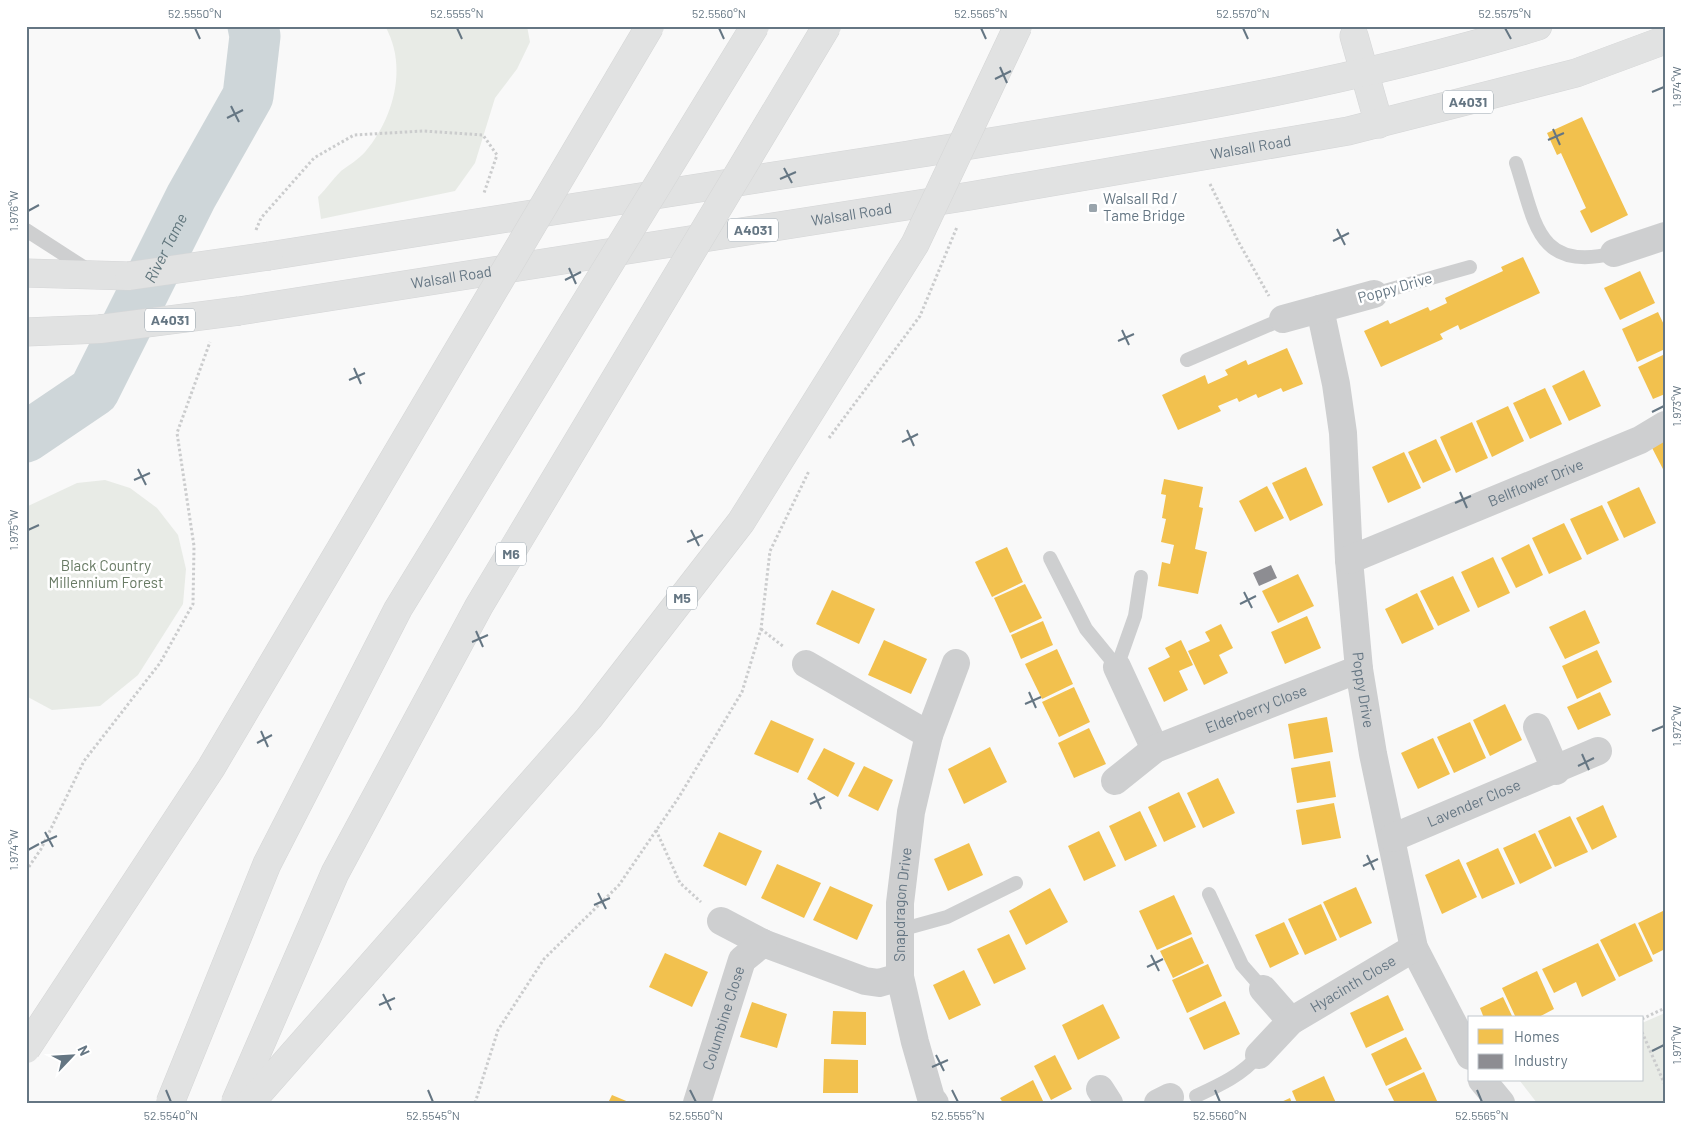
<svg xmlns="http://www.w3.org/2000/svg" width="1691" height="1129" viewBox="0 0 1691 1129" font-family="Barlow,sans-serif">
<rect width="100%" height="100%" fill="#f9f9f9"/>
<g fill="#e8ebe6">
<path d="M385,26h142l3,16 -13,27 -22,29 -20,65 -20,28 -134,28 -3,-22c8,-8 15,-18 23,-26 8,-6 18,-12 24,-19 29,-34 43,-86 20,-126z"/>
<path d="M105,480l25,8 27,20 21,27 8,34 -3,35 -45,71 -38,31 -48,4 -26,-14v-189l51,-24z"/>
<path d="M1665,1013v90h-128l-17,-22 122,-1v-57z"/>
</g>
<g fill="#f2c14e">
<path d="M1582,117l46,98 -37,18 -11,-22 6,-3 -25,-55 -4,2 -10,-22z"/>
<path d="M1523,257l17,36 -80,37 -2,-5 -18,9 3,5 -62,28 -17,-36 24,-11 2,4 38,-17 2,4 17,-8 -2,-5 58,-27 -2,-4z"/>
<path d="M1640,271l15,32 -35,17 -16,-32z"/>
<path d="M1658,312l7,15v22l-28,13 -15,-33z"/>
<path d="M1287,348l16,36 -20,8 -2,-4 -23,10 -2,-4 -17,8 -2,-4 -19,8 3,5 -43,19 -16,-35 43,-20 3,9 20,-9 -3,-5 21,-10 2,5z"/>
<path d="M1665,354v40l-12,5 -15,-32z"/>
<path d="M1584,370l17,36 -32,15 -17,-35z"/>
<path d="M1545,388l17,36 -32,15 -17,-36z"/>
<path d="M1508,406l16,35 -32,16 -16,-36z"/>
<path d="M1472,422l16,36 -32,15 -16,-36z"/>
<path d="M1665,431v42l-17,-33z"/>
<path d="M1436,439l15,31 -28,13 -15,-31z"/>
<path d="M1404,452l17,36 -33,15 -16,-36z"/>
<path d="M1306,467l17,38 -33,16 -18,-38z"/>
<path d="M1164,479l39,8 -4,20 4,1 -8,41 12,3 -9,42 -40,-8 4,-24 8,2 4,-19 -13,-3 5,-23 -4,-1 4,-23 -5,-1z"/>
<path d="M1267,486l17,32 -29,14 -16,-31z"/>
<path d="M1639,487l17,36 -32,15 -17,-36z"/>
<path d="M1602,505l17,35 -32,15 -17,-36z"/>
<path d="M1564,523l18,36 -33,15 -17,-36z"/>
<path d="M1529,544l14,31 -27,13 -15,-30z"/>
<path d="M1007,547l16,35 -31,15 -17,-35z"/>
<path d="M1493,557l17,36 -32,15 -17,-36z"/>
<path d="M1298,574l16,32 -36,17 -16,-32z"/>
<path d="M1453,576l17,35 -32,15 -18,-35z"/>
<path d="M1025,584l17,34 -32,15 -16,-35z"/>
<path d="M832,590l43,19 -16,35 -43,-20z"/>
<path d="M1417,593l17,36 -32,15 -17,-35z"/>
<path d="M1585,610l15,33 -35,16 -16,-32z"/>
<path d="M1307,616l14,32 -36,16 -14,-32z"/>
<path d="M1043,621l10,24 -32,14 -10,-24z"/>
<path d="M1221,624l12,24 -14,7 9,18 -24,12 -16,-34 22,-10 -5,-9z"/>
<path d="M884,640l43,19 -16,35 -43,-19z"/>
<path d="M1181,640l12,25 -14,6 9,19 -24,12 -16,-34 22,-11 -5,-9z"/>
<path d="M1057,649l16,35 -31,15 -17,-35z"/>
<path d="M1597,650l15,32 -35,17 -15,-33z"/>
<path d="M1074,687l16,35 -31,15 -17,-35z"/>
<path d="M1600,692l11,23 -33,15 -11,-23z"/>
<path d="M1505,704l17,36 -32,16 -17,-36z"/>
<path d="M1327,717l6,35 -39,7 -6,-35z"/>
<path d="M771,720l43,19 -16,34 -44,-19z"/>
<path d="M1470,722l16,36 -32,15 -17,-36z"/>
<path d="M1089,728l17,36 -32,14 -16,-35z"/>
<path d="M1433,738l17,36 -32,15 -17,-36z"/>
<path d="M990,747l17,35 -43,22 -16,-35z"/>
<path d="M824,748l31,15 -17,34 -31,-18z"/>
<path d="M1330,761l6,36 -39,6 -6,-35z"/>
<path d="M864,766l29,14 -15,31 -30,-15z"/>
<path d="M1218,778l17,35 -32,15 -16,-35z"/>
<path d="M1179,792l17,35 -32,15 -16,-35z"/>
<path d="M1334,803l7,35 -39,7 -6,-35z"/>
<path d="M1603,805l14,32 -25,13 -16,-32z"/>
<path d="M1140,811l17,35 -32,15 -16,-35z"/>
<path d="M1570,816l18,36 -33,15 -17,-36z"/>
<path d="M1099,831l17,35 -32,15 -16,-35z"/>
<path d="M719,832l43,19 -16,35 -43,-20z"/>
<path d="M1535,833l17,35 -32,16 -17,-36z"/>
<path d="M969,843l14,32 -35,16 -14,-32z"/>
<path d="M1498,848l17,36 -33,15 -16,-36z"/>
<path d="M1459,859l18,38 -35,17 -17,-39z"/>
<path d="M777,864l44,19 -17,35 -43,-20z"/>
<path d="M830,886l43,19 -16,35 -44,-20z"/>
<path d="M1356,887l16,36 -32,15 -17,-36z"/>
<path d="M1050,888l18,34 -42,23 -17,-34z"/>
<path d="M1174,895l18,39 -35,16 -18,-39z"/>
<path d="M1321,904l16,36 -32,15 -17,-36z"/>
<path d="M1665,910v39l-12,6 -15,-32z"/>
<path d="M1284,922l15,32 -29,14 -15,-33z"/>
<path d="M1635,923l18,38 -34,16 -19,-37z"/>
<path d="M1009,934l17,35 -32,15 -17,-35z"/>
<path d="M1192,937l12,26 -31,15 -13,-27z"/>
<path d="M1598,943l18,37 -34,17 -6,-15 -22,11 -12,-24z"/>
<path d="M665,953l43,19 -16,35 -43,-20z"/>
<path d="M1208,964l14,32 -35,17 -15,-33z"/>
<path d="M964,970l17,35 -32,15 -16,-35z"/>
<path d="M1537,971l17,38 -17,9h-21l-14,-30z"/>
<path d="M1388,995l16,35 -38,18 -16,-35z"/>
<path d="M1503,997l10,21h-29l-4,-10z"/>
<path d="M1225,1001l15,33 -36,16 -15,-32z"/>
<path d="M752,1002l35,12 -10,34 -37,-11z"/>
<path d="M1103,1004l17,34 -42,22 -16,-35z"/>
<path d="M833,1011l33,1v33l-35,-1z"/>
<path d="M1406,1037l16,32 -36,17 -15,-32z"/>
<path d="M1055,1055l17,34 -21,11 -17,-34z"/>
<path d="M824,1059l34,1v33h-35z"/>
<path d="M1424,1072l14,31h-43l-7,-14z"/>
<path d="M1324,1076l12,27h-39l-5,-12z"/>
<path d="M1033,1080l11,23h-41l-3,-5z"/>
<path d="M612,1095l19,8h-23z"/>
<path d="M1290,1098l2,5h-13z"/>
</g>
<path fill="#8d8d92" d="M1271,565l6,13 -18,8 -6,-13z"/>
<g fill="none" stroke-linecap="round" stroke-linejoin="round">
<path stroke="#ced6d9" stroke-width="51" id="s1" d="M26,437l68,-46 97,-194 57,-101 7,-60 -2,-10"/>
<defs>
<g id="primary">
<path d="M1354,36l25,88"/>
<path d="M269,256c213,-34 427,-68 640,-101 211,-34 424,-66 629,-129"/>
<path d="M26,273l103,3"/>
<path id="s9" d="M239,311l731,-115 378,-65 228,-58 89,-33"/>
<path d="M26,332l74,-3"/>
</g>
</defs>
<use href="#primary" stroke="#d5d6d7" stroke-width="29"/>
<g stroke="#cbcccd" stroke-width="3" stroke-dasharray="2.5 2.5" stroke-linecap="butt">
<path d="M1210,184l28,57 31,55"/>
<path d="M256,230l5,-12 53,-60 40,-23 69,-4 60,4 14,20 -13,38"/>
<path d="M829,438l91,-122 37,-89"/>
<path d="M761,629l23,18"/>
<path d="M656,830l24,53 21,19"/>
<path d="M26,871l15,-22 43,-88 76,-98 33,-59 1,-58 -17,-113 33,-91"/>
<path d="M1642,1019l23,-11"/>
<path d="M1642,1032l23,53"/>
<path d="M475,1103l23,-73 46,-71 75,-74 60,-88 63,-105 19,-63 9,-78 39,-80"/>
</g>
<g stroke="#cecfd0" stroke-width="14">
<path d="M1516,163c19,57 20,110 98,90"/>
<path d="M26,230l62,40"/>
<path d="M1374,294l96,-27"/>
<path d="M1187,360l96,-41"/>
<path d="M1050,558l36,71 31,38 18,-51 6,-39"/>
<path d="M1209,894l33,71 21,24"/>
<path d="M900,930l47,-13 69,-34"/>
<path d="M1196,1096c24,-11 46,-21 63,-41"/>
</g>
<g stroke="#cecfd0" stroke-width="28">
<path d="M1614,253l51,-17"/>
<path id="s2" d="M1320,309l16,75 7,49 6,127 10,109 14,85 41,194 56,108"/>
<path d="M1283,319l91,-25"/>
<path id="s3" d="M1349,560l291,-120 25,-15"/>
<path d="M806,664l123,71"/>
<path d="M1117,667l38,82"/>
<path d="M1537,727l19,44"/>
<path id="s4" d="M1115,781l40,-32 204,-80"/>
<path id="s5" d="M1392,838l206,-87"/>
<path d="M721,921l42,22 102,38 14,2 21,-6"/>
<path d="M1263,989l28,32"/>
<path id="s6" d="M1259,1055l32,-34 123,-73"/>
<path d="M1482,1080l19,23"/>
<path d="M1100,1089l9,14"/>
<path id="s7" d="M697,1103l45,-143 21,-17"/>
<path id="s8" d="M935,1103l-4,-5 -16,-56 -15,-65v-74l11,-91 18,-77 27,-72"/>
<path d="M1158,1103l12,-6"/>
</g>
<use href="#primary" stroke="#e1e2e2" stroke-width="28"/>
<defs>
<g id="primary-bridge">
<path d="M129,276l140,-20"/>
<path d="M100,329l139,-18"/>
</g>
<g id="highway-bridge">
<path d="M26,1049l185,-281 439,-742"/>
<path d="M170,1103l97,-239 131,-255 357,-583"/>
<path d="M235,1103l100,-230 144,-267 348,-580"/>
<path d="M250,1103l339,-385 152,-196 174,-278 103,-218"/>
</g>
</defs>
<use href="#primary-bridge" stroke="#d5d6d7" stroke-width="29" stroke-linecap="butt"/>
<use href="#highway-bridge" stroke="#d5d6d6" stroke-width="29" stroke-linecap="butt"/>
<use href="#primary-bridge" stroke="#e1e2e2" stroke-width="28"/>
<use href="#highway-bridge" stroke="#e1e2e2" stroke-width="28"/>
</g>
<path fill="none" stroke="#657683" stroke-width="2" d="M195,28l5,11M457,28l5,11M719,28l5,11M981,28l5,11M1243,28l5,11M1505,28l6,11M1000,67l7,16M995,79l16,-8M1652,92l12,-5M231,106l8,16M227,118l16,-8M1553,129l7,16M1548,140l16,-7M784,168l8,15M780,179l16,-7M28,211l11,-6M1337,229l8,16M1333,241l16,-8M569,268l7,16M565,280l16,-8M1122,330l7,15M1118,341l16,-7M354,368l7,16M349,380l16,-7M1652,412l12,-6M907,430l7,16M902,442l16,-8M138,469l8,16M134,480l16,-7M1460,492l7,16M1455,503l16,-7M28,530l11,-5M691,530l8,16M687,542l16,-7M1244,592l8,16M1240,604l16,-8M476,631l7,16M472,642l16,-7M1029,692l7,16M1025,704l16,-7M261,731l7,16M1652,731l12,-5M257,743l15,-8M1582,754l7,16M1578,766l16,-8M814,793l7,16M810,804l15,-7M45,832l8,15M41,843l16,-7M28,850l11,-6M1367,855l7,15M1363,866l15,-7M598,893l8,16M594,905l16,-7M1151,955l8,16M1147,967l16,-8M383,994l8,16M379,1005l16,-7M1652,1051l12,-6M936,1055l8,16M932,1067l16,-7M166,1090l5,12M428,1090l5,12M690,1090l6,12M952,1090l6,12M1215,1090l5,12M1477,1090l5,12"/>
<rect fill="#99a4ac" stroke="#fff" stroke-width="2" x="1088" y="203" width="10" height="10" rx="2.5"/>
<g text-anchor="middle" stroke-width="5" stroke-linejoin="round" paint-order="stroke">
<g fill="#fff" stroke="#939fa8" stroke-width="1">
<rect x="1443" y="90.5" width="50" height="23" rx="4"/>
<rect x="728" y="218.5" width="50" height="23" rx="4"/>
<rect x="145" y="308.5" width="50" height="23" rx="4"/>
<rect x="496" y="542.5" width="30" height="23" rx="4"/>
<rect x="667" y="586.5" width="30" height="23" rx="4"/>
</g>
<g font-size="14" font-weight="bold" fill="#657683">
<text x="1468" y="107">A4031</text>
<text x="753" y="235">A4031</text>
<text x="170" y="325">A4031</text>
<text x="511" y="559">M6</text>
<text x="682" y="603">M5</text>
</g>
<g font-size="15" fill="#657683" stroke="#fff">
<text dy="5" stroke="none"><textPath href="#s9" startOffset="1025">Walsall Road</textPath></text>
<text dy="5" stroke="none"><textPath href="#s9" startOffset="620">Walsall Road</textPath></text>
<text dy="5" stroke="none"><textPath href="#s9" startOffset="215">Walsall Road</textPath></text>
<text transform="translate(1395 288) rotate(-16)" y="5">Poppy Drive</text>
<text dy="5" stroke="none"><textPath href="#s3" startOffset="202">Bellflower Drive</textPath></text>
<text dy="5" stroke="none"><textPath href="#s2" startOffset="384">Poppy Drive</textPath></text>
<text dy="5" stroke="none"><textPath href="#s4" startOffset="160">Elderberry Close</textPath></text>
<text dy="5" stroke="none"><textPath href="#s5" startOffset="89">Lavender Close</textPath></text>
<text dy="5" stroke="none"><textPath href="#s8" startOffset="204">Snapdragon Drive</textPath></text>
<text dy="5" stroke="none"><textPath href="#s6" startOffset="119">Hyacinth Close</textPath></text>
<text dy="5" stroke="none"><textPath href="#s7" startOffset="89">Columbine Close</textPath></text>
</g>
<g font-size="15" fill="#657683" stroke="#fff" text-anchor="start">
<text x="1103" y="204">Walsall Rd /<tspan x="1103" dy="17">Tame Bridge</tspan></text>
</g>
<g font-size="15" fill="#687a64" stroke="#fff">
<text x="106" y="571">Black Country<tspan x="106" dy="17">Millennium Forest</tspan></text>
</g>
<g font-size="16" font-style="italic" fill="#60757c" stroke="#fff">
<text dy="6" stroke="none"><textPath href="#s1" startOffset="242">River Tame</textPath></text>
</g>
</g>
<rect width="1691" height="1129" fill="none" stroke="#ffffff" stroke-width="55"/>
<rect x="1468" y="1016" width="175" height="65" fill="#ffffff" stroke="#c1c8cd"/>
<rect x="1478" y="1029" width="25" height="15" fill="#f2c14e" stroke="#c1c8cd"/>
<text x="1514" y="1042" font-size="15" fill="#657683">Homes</text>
<rect x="1478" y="1054" width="25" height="15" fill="#8d8d92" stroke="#c1c8cd"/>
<text x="1514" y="1066" font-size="15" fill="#657683">Industry</text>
<g transform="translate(72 1056) rotate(65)" stroke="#ffffff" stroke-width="4" paint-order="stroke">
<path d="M0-4L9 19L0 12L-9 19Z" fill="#657683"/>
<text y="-8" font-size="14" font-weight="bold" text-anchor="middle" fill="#657683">N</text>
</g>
<rect x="28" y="28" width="1636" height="1074" fill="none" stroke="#657683" stroke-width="2"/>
<g font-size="12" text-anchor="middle" fill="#657683">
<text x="195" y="18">52.5550°N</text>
<text x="457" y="18">52.5555°N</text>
<text x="719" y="18">52.5560°N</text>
<text x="981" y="18">52.5565°N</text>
<text x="1243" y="18">52.5570°N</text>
<text x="1505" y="18">52.5575°N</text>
<text transform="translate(1677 87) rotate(-90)" y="4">1.974°W</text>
<text transform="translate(14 211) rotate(-90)" y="4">1.976°W</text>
<text transform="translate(1677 406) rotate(-90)" y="4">1.973°W</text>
<text transform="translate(14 530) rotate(-90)" y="4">1.975°W</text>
<text transform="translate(1677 726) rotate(-90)" y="4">1.972°W</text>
<text transform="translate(14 850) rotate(-90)" y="4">1.974°W</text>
<text transform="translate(1677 1045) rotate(-90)" y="4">1.971°W</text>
<text x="171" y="1120">52.5540°N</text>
<text x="433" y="1120">52.5545°N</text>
<text x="696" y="1120">52.5550°N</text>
<text x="958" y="1120">52.5555°N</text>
<text x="1220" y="1120">52.5560°N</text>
<text x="1482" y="1120">52.5565°N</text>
</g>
</svg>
